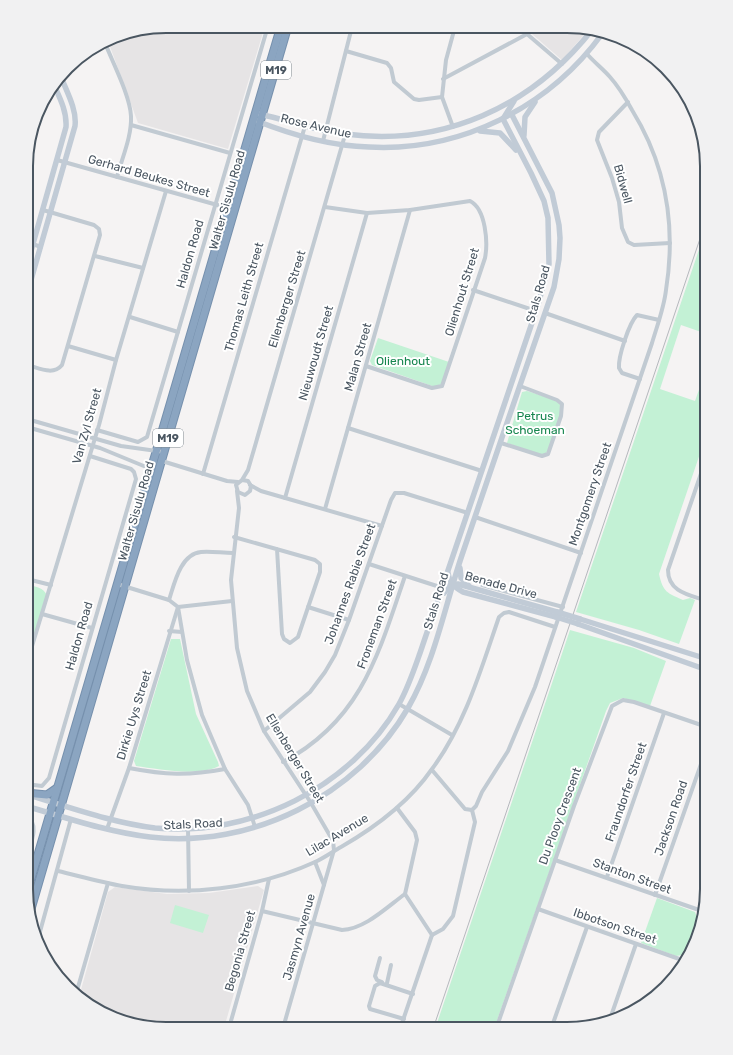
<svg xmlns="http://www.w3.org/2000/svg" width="733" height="1055" viewBox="0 0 733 1055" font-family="Rubik,sans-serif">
<rect width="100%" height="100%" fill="#f5f3f3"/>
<g fill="#e6e4e5">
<path d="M166,26h99l-37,123 -90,-26 -30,-82 13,-7z"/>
<path d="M524,27h61l4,2 -27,31z"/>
<path d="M258,886l6,4 -40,138h-76l-67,-28 -2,-3 29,-105 7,-5 52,7 42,-1z"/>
</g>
<g fill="#c3f1d5">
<path d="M707,226v108l-26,-9 -21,64 35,12 12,-34v66l-48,141c4,18 8,19 24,26l7,-2 5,2 -16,44 -40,-14 -63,-18z"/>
<path d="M378,338l71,24 -6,21 -8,4 -63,-22 -2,-4z"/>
<path d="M527,391l29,9 7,7 -14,43 -6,6 -36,-13 15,-51z"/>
<path d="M27,584c8,3 17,3 20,12l-12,37 -9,5z"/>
<path d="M570,630l64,18 32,13 -16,45 -27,-8 -13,5 -4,8 -112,318h-59z"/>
<path d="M171,639h9l16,75 22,48 1,4c-21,11 -61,3 -83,0l-2,-5z"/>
<path d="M657,898l38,14 3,8 -11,31 -4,4 -7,1 -35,-13z"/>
<path d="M175,905l34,10 -6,18 -33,-10z"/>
</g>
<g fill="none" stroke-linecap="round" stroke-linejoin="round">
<path stroke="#90daee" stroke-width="4" d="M676,84l19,33"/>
<defs>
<g id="highway">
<path d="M26,793l21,2 10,-7"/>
<path d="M27,892l254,-866"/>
<path d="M31,909l257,-883"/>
</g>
</defs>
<use href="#highway" stroke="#7690ad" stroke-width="9"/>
<g stroke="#c1cad2" stroke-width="4">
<path d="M514,27l13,7 35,30"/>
<path d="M105,43c8,20 25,53 26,73 1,20 -9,42 -14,61"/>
<path d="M346,51l41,12 4,5 3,14 20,17 5,1 23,-3"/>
<path d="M443,79l84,-45"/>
<path d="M628,102l-29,30 -2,8 15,38 7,24 3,26 6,14 6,3 36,-2"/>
<path d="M131,125l99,28"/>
<path d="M453,127l-11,-30 4,-37 9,-33"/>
<path d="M323,141l29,-114"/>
<path d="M57,160l171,48"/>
<path d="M325,207l42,6 43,-3 60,-9c16,8 18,42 15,57l-43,128 -10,2 -66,-22"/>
<path d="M27,242l14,5"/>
<path d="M95,256l48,12"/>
<path d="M473,290l63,21"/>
<path d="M545,313l80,28"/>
<path d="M130,317l48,15"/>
<path d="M68,346l48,14"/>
<path d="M27,365c12,3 26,11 35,0l38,-130 -1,-6 -5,-4 -51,-15"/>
<path d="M640,379l-18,-6 -3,-5c-1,-11 10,-45 18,-53l22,5"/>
<path d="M27,419l94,27 43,6"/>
<path d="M27,427l73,21 51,21"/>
<path d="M348,428l134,43"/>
<path d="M97,430l41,12 9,-5 121,-411"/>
<path d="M501,443l41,13 6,-2 13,-38 1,-12 -5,-4 -37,-14"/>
<path d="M162,461l65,20 11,1"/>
<path d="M203,474l102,-348"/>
<path d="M242,480l6,1 3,5 -1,5 -5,4 -7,-3 -2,-7 6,-5 6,-10 97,-335"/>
<path d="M250,485l11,6 121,35"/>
<path d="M237,491l2,17 -8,72 6,68 10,43 17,40 47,72 22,38 1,9 -51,178"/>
<path d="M285,498l82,-285"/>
<path d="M325,509l85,-299"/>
<path d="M475,517l106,36"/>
<path d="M234,537l81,23 5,4v8l-22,65 -8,6 -6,-4 -2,-5 -5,-85"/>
<path d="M369,564l74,24"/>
<path d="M27,579l24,6"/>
<path d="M117,584l52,16 9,7 54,-6"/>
<path d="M482,585l81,22"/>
<path d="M169,600c5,-15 11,-46 32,-48 10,-1 21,1 32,1"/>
<path d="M707,601c-18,-6 -39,-9 -39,-31l39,-114"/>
<path d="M178,607l9,53 15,55 23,54 23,36 7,22"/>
<path d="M308,607l41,13"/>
<path d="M42,614l50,14"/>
<path d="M169,631l13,1"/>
<path d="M26,640l7,2"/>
<path d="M26,666l73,-241 17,-65 50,-169"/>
<path d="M399,704l53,31"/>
<path d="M264,731l46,-39 15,-20 10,-17 14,-35 42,-120 4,-7h9l64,20"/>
<path d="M283,762c78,-41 96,-109 122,-186"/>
<path d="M129,768c36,7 59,8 96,1"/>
<path d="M432,770l33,39 7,1"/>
<path d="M26,784l16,2 7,-8 87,-299 -2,-7 -3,-3 -41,-13"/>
<path d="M188,828l1,63"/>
<path d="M107,829l22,-61 49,-161"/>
<path d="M26,858c4,-13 15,-34 0,-42"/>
<path d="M555,860l147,51"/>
<path d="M315,862l9,23"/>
<path d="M58,871c21,5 43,11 64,15 64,11 134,3 193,-24 9,-4 17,-10 26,-15 33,-19 69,-46 91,-78 33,-44 49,-100 67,-152l5,-4 5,-1 46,15"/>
<path d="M607,877l57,-164"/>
<path d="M405,894l27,41"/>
<path d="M655,895l52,-148"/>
<path d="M538,909l147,52"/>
<path d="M262,911l80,19c23,-1 45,-23 63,-36l12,-54 -2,-8 -18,-24"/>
<path d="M432,935l11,-6 10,-13 22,-94 -3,-12 4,-4 6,-14 26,-41 27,-64 117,-344c5,-17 12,-35 14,-53 10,-63 0,-125 -34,-180 -6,-11 -13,-23 -22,-33 -7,-8 -16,-15 -23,-23"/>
<path d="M38,939l33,-120"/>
<path d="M380,958l-5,18 2,4 5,2"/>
<path d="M387,983l4,-18"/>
<path d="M76,994l32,-111"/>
<path d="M404,1019l-34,-10 -1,-3 6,-20 5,-3 33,11"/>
<path d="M610,1019l26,-75"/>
<path d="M229,1028l33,-117 7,-32"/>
<path d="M400,1029l32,-94"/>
<path d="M496,1029l78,-223 38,-100 11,-6 11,2 73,25"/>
<path d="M551,1029l36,-102"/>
</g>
<g stroke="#c1cbd6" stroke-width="5.5">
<path d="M259,114c29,6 57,17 86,20 98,13 186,-27 247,-104"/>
<path d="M503,119l11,-18"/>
<path d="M257,121c35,14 74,25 112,26 91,5 179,-39 233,-113"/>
<path d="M480,131l20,2 16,17"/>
<path d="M524,135l1,-18 10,-15"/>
<path d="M27,265l39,-138c1,-15 -6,-29 -12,-42"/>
<path d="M27,294l48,-168c2,-16 -8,-34 -14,-49"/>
<path d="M460,568l1,10 8,8"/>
<path d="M448,573c1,9 7,15 15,19l93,25"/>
<path d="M444,593l6,-8 8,-1 99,28"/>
<path d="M580,619l127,40"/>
<path d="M578,624l129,46"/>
<path d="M32,796c40,12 82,27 123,32 95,9 196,-40 244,-124 9,-16 15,-34 21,-51l118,-348 11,-41 -1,-46 -4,-17 -13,-28 -28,-54"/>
<path d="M26,806c41,12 82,26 124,31 101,12 207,-41 258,-129 27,-47 37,-103 54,-153 30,-90 61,-178 92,-268l5,-28 1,-21 -1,-13 -7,-32 -40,-78"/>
</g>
<use href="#highway" stroke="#8ba5c1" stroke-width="7"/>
<path stroke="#b5b8bd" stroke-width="1" d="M433,1029l274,-811"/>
<g stroke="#c1cbd6" stroke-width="5.5">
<path d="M557,612l23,7"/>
<path d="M556,617l22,7"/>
</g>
</g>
<g text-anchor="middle" stroke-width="4" stroke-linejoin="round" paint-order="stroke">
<g fill="#fff" stroke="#808990" stroke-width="1">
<rect x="261" y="61" width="30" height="18" rx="3"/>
<rect x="153" y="429" width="30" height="18" rx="3"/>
</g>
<g font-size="11" font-weight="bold" fill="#4a5661">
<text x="276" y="74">M19</text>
<text x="168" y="442">M19</text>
</g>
<g font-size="12" fill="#4a5661" stroke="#fff">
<text transform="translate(316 126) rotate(13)" y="4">Rose Avenue</text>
<text transform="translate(149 176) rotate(16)" y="4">Gerhard Beukes Street</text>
<text transform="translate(623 184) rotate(74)" y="4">Bidwell</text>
<text transform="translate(227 200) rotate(-74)" y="4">Walter Sisulu Road</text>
<text transform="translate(190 254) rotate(-74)" y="4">Haldon Road</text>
<text transform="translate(462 292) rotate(-73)" y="4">Olienhout Street</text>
<text transform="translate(538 294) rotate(-74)" y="4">Stals Road</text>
<text transform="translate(244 297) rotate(-74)" y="4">Thomas Leith Street</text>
<text transform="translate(287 299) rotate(-73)" y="4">Ellenberger Street</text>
<text transform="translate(316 353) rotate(-74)" y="4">Nieuwoudt Street</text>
<text transform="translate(358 357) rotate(-74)" y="4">Malan Street</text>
<text transform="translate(87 426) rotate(-74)" y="4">Van Zyl Street</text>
<text transform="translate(590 494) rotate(-71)" y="4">Montgomery Street</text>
<text transform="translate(136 511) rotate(-74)" y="4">Walter Sisulu Road</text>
<text transform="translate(350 584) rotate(-70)" y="4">Johannes Rabie Street</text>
<text transform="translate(501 585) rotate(15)" y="4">Benade Drive</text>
<text transform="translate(436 601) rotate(-73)" y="4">Stals Road</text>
<text transform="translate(377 624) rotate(-70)" y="4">Froneman Street</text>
<text transform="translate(79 636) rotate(-74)" y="4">Haldon Road</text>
<text transform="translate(134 715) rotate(-73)" y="4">Dirkie Uys Street</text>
<text transform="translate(295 758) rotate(59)" y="4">Ellenberger Street</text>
<text transform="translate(626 792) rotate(-71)" y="4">Fraundorfer Street</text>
<text transform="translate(560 816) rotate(-70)" y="4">Du Plooy Crescent</text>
<text transform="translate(671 818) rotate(-71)" y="4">Jackson Road</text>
<text transform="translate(193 824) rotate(-3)" y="4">Stals Road</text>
<text transform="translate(337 835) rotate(-31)" y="4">Lilac Avenue</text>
<text transform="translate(632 876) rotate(20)" y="4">Stanton Street</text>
<text transform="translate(615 926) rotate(19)" y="4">Ibbotson Street</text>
<text transform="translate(299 937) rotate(-74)" y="4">Jasmyn Avenue</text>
<text transform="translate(240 951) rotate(-74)" y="4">Begonia Street</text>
</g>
<g font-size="12" fill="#17864f" stroke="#fff">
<text x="403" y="365">Olienhout</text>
<text x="535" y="420">Petrus<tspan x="535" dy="14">Schoeman</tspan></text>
</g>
</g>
<path d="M0 0H733V1055H0ZM166 33H567A133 133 0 0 1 700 166V889A133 133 0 0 1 567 1022H166A133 133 0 0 1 33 889V166A133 133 0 0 1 166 33Z" fill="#f1f1f2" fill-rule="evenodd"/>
<path fill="none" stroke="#4a5661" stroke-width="2" d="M166 33H567A133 133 0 0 1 700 166V889A133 133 0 0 1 567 1022H166A133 133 0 0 1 33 889V166A133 133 0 0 1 166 33Z"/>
</svg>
